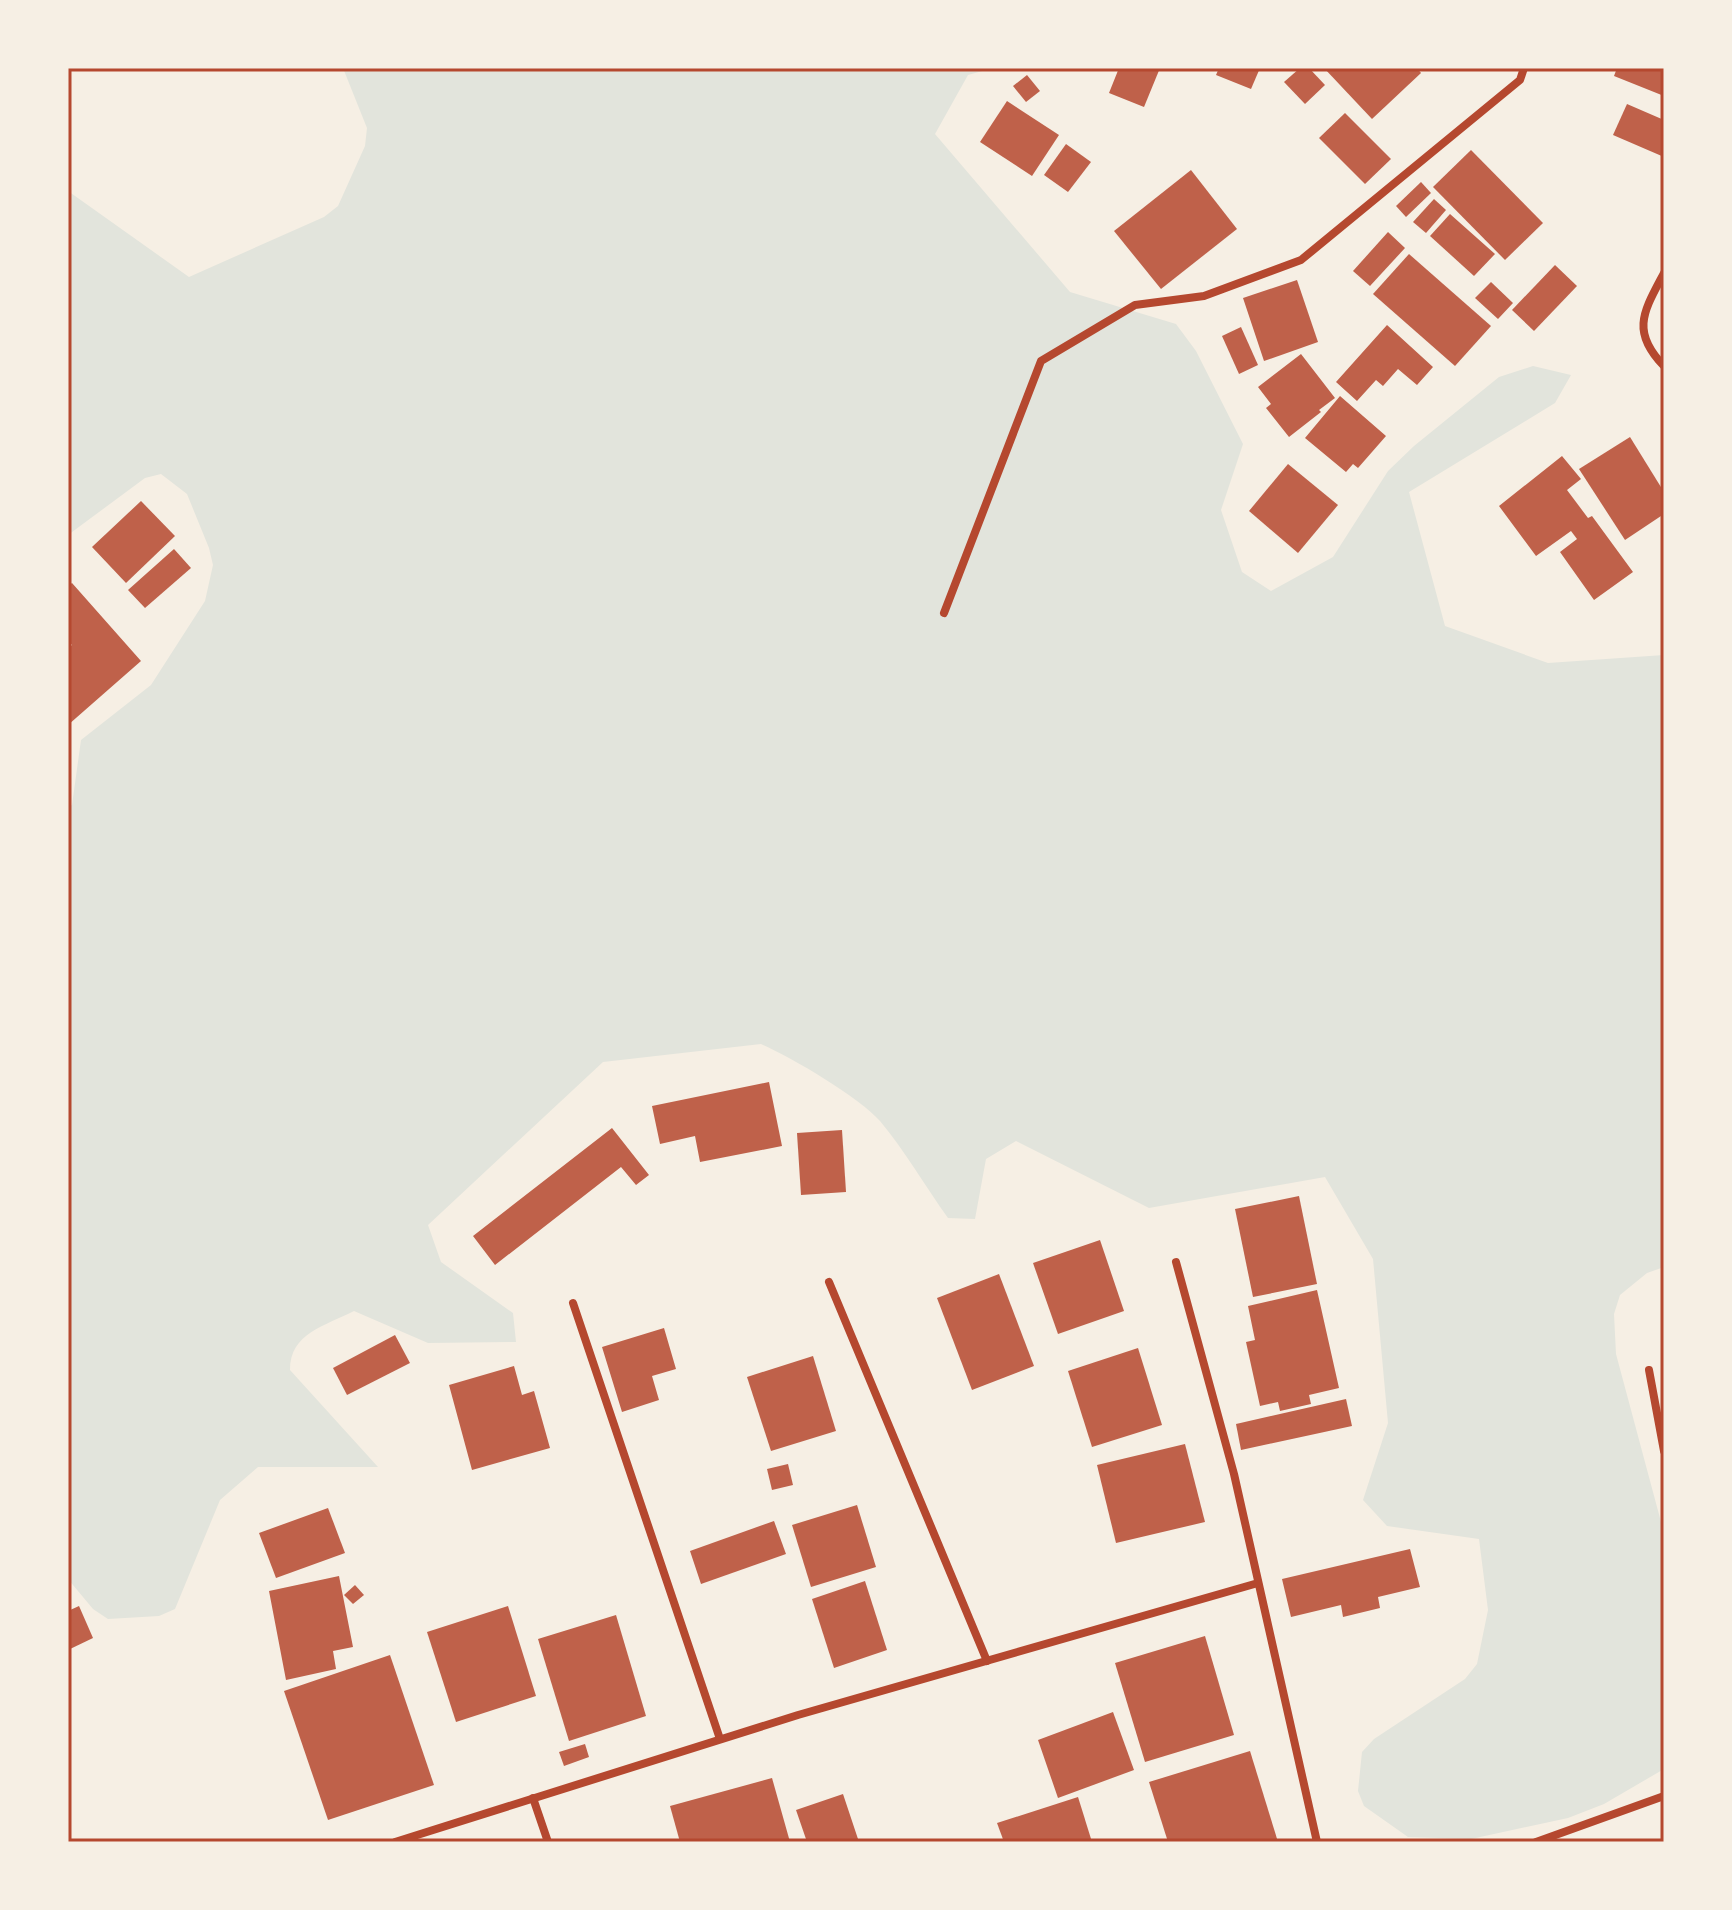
<svg xmlns="http://www.w3.org/2000/svg" width="1732" height="1910" viewBox="0 0 1732 1910" font-family="Lora,serif">
<rect width="100%" height="100%" fill="#f6efe4"/>
<path fill="#e2e4dc" d="M343,68h650l-25,7 -33,59 135,158 106,32 20,27 47,93 -22,66 21,62 29,19 62,-34 55,-86 26,-25 85,-69 34,-11 38,9 -16,28 -146,89 36,134 103,37 116,-8v612l-17,6 -27,22 -6,19 2,40 48,179v236l-60,35 -36,14 -97,21 -63,-2 -44,-31 -6,-15 4,-39 12,-13 91,-60 12,-15 11,-54 -9,-71 -92,-13 -24,-26 25,-77 -15,-164 -48,-82 -176,31 -133,-67 -30,18 -11,60 -27,-1c-23,-32 -43,-67 -68,-97 -21,-24 -89,-64 -119,-77l-158,18 -175,163 13,37 72,51 3,29 -88,1 -74,-32c-29,15 -64,22 -64,59l88,97h-120l-38,33 -45,109 -16,7 -51,3 -15,-10 -25,-30v-772l4,-2 9,-65 70,-55 54,-84 8,-36 -4,-17 -22,-54 -26,-20 -16,4 -77,57v-344l121,86 135,-60 14,-11 27,-60 2,-18z"/>
<g fill="#bf614a">
<path d="M1119,68h41l-16,39 -35,-14z"/>
<path d="M1219,68h41l-9,21 -35,-14z"/>
<path d="M1300,68h9l16,17 -20,19 -21,-22z"/>
<path d="M1324,68h93l4,5 -49,46z"/>
<path d="M1617,68h47v28l-50,-20z"/>
<path d="M1027,75l13,16 -14,11 -13,-16z"/>
<path d="M1007,101l52,34 -27,41 -52,-34z"/>
<path d="M1627,104l37,16v37l-51,-22z"/>
<path d="M1345,113l46,46 -26,25 -46,-46z"/>
<path d="M1066,144l25,18 -23,30 -24,-17z"/>
<path d="M1471,150l72,73 -38,37 -72,-73z"/>
<path d="M1191,170l46,59 -76,60 -47,-58z"/>
<path d="M1421,182l10,11 -25,24 -10,-11z"/>
<path d="M1434,199l12,11 -20,23 -13,-11z"/>
<path d="M1450,214l45,40 -21,22 -44,-40z"/>
<path d="M1388,232l17,16 -35,38 -17,-15z"/>
<path d="M1409,254l82,72 -36,40 -82,-72z"/>
<path d="M1555,265l22,21 -43,45 -22,-21z"/>
<path d="M1297,280l21,62 -54,19 -21,-63z"/>
<path d="M1491,282l22,21 -15,16 -23,-21z"/>
<path d="M1387,325l46,42 -16,18 -19,-16 -15,17 -7,-6 -19,21 -21,-19z"/>
<path d="M1241,327l17,38 -19,9 -17,-38z"/>
<path d="M1301,354l34,44 -16,12 2,2 -32,25 -23,-29 5,-4 -13,-17z"/>
<path d="M1340,396l46,40 -28,32 -5,-4 -7,8 -41,-34z"/>
<path d="M1630,437l34,55v22l-39,26 -46,-71z"/>
<path d="M1562,456l19,23 -14,11 21,28 4,-2 41,56 -39,28 -34,-48 17,-13 -6,-8 -35,25 -37,-50z"/>
<path d="M1288,464l50,41 -40,48 -49,-42z"/>
<path d="M141,501l34,35 -49,47 -34,-36z"/>
<path d="M174,549l17,19 -46,40 -17,-18z"/>
<path d="M72,583l69,78 -73,64v-77l4,-3 -4,-4v-55z"/>
<path d="M769,1082l13,64 -82,16 -5,-26 -35,8 -8,-38z"/>
<path d="M612,1128l37,47 -13,10 -15,-18 -126,98 -22,-29z"/>
<path d="M842,1130l4,62 -45,3 -4,-62z"/>
<path d="M1299,1196l18,88 -64,13 -18,-88z"/>
<path d="M1100,1240l24,71 -66,23 -25,-71z"/>
<path d="M999,1274l35,92 -62,24 -35,-92z"/>
<path d="M1317,1290l22,98 -30,7 2,9 -31,7 -2,-9 -18,4 -14,-64 9,-2 -7,-34z"/>
<path d="M664,1328l12,41 -24,7 7,24 -37,12 -20,-65z"/>
<path d="M395,1335l15,28 -63,32 -14,-27z"/>
<path d="M1138,1348l24,77 -70,22 -24,-76z"/>
<path d="M813,1356l23,75 -65,20 -24,-74z"/>
<path d="M514,1366l8,29 12,-4 16,57 -78,22 -23,-85z"/>
<path d="M1346,1399l6,27 -111,24 -5,-26z"/>
<path d="M1185,1444l20,78 -89,21 -19,-78z"/>
<path d="M788,1464l5,21 -21,5 -5,-21z"/>
<path d="M857,1505l19,62 -65,20 -19,-62z"/>
<path d="M328,1508l17,45 -69,25 -17,-45z"/>
<path d="M774,1521l12,33 -85,30 -11,-33z"/>
<path d="M1410,1549l10,38 -42,10 2,11 -37,9 -2,-12 -50,12 -9,-38z"/>
<path d="M339,1576l14,71 -20,4 3,18 -50,11 -17,-89z"/>
<path d="M865,1581l22,69 -53,18 -22,-69z"/>
<path d="M355,1585l9,10 -11,9 -9,-9z"/>
<path d="M79,1606l14,32 -25,12v-39z"/>
<path d="M508,1606l28,90 -80,26 -29,-90z"/>
<path d="M616,1615l30,101 -77,25 -31,-102z"/>
<path d="M1205,1636l29,99 -89,27 -30,-99z"/>
<path d="M390,1655l44,130 -106,35 -44,-129z"/>
<path d="M1113,1712l21,58 -76,28 -20,-58z"/>
<path d="M585,1744l4,13 -25,9 -5,-14z"/>
<path d="M1250,1751l28,91h-110l-19,-60z"/>
<path d="M772,1778l18,64h-110l-10,-36z"/>
<path d="M843,1794l16,48h-52l-11,-32z"/>
<path d="M1078,1797l14,45h-88l-7,-19z"/>
</g>
<g fill="none" stroke-linecap="round" stroke-linejoin="round">
<g stroke="#b5482f" stroke-width="8">
<path d="M1664,273c-20,38 -34,58 0,93"/>
<path d="M944,613l97,-252 94,-56 69,-9 97,-36 219,-180 4,-12"/>
<path d="M1176,1262l58,212 83,368"/>
<path d="M829,1282l158,379"/>
<path d="M573,1303l147,436"/>
<path d="M1649,1370l15,81"/>
<path d="M533,1798l15,44"/>
<path d="M395,1842l403,-127 460,-132"/>
<path d="M1536,1842l128,-46"/>
</g>
</g>
<rect width="1732" height="1910" fill="none" stroke="#f6efe4" stroke-width="140"/>
<rect x="70" y="70" width="1592" height="1770" fill="none" stroke="#b5482f" stroke-width="3"/>
</svg>
